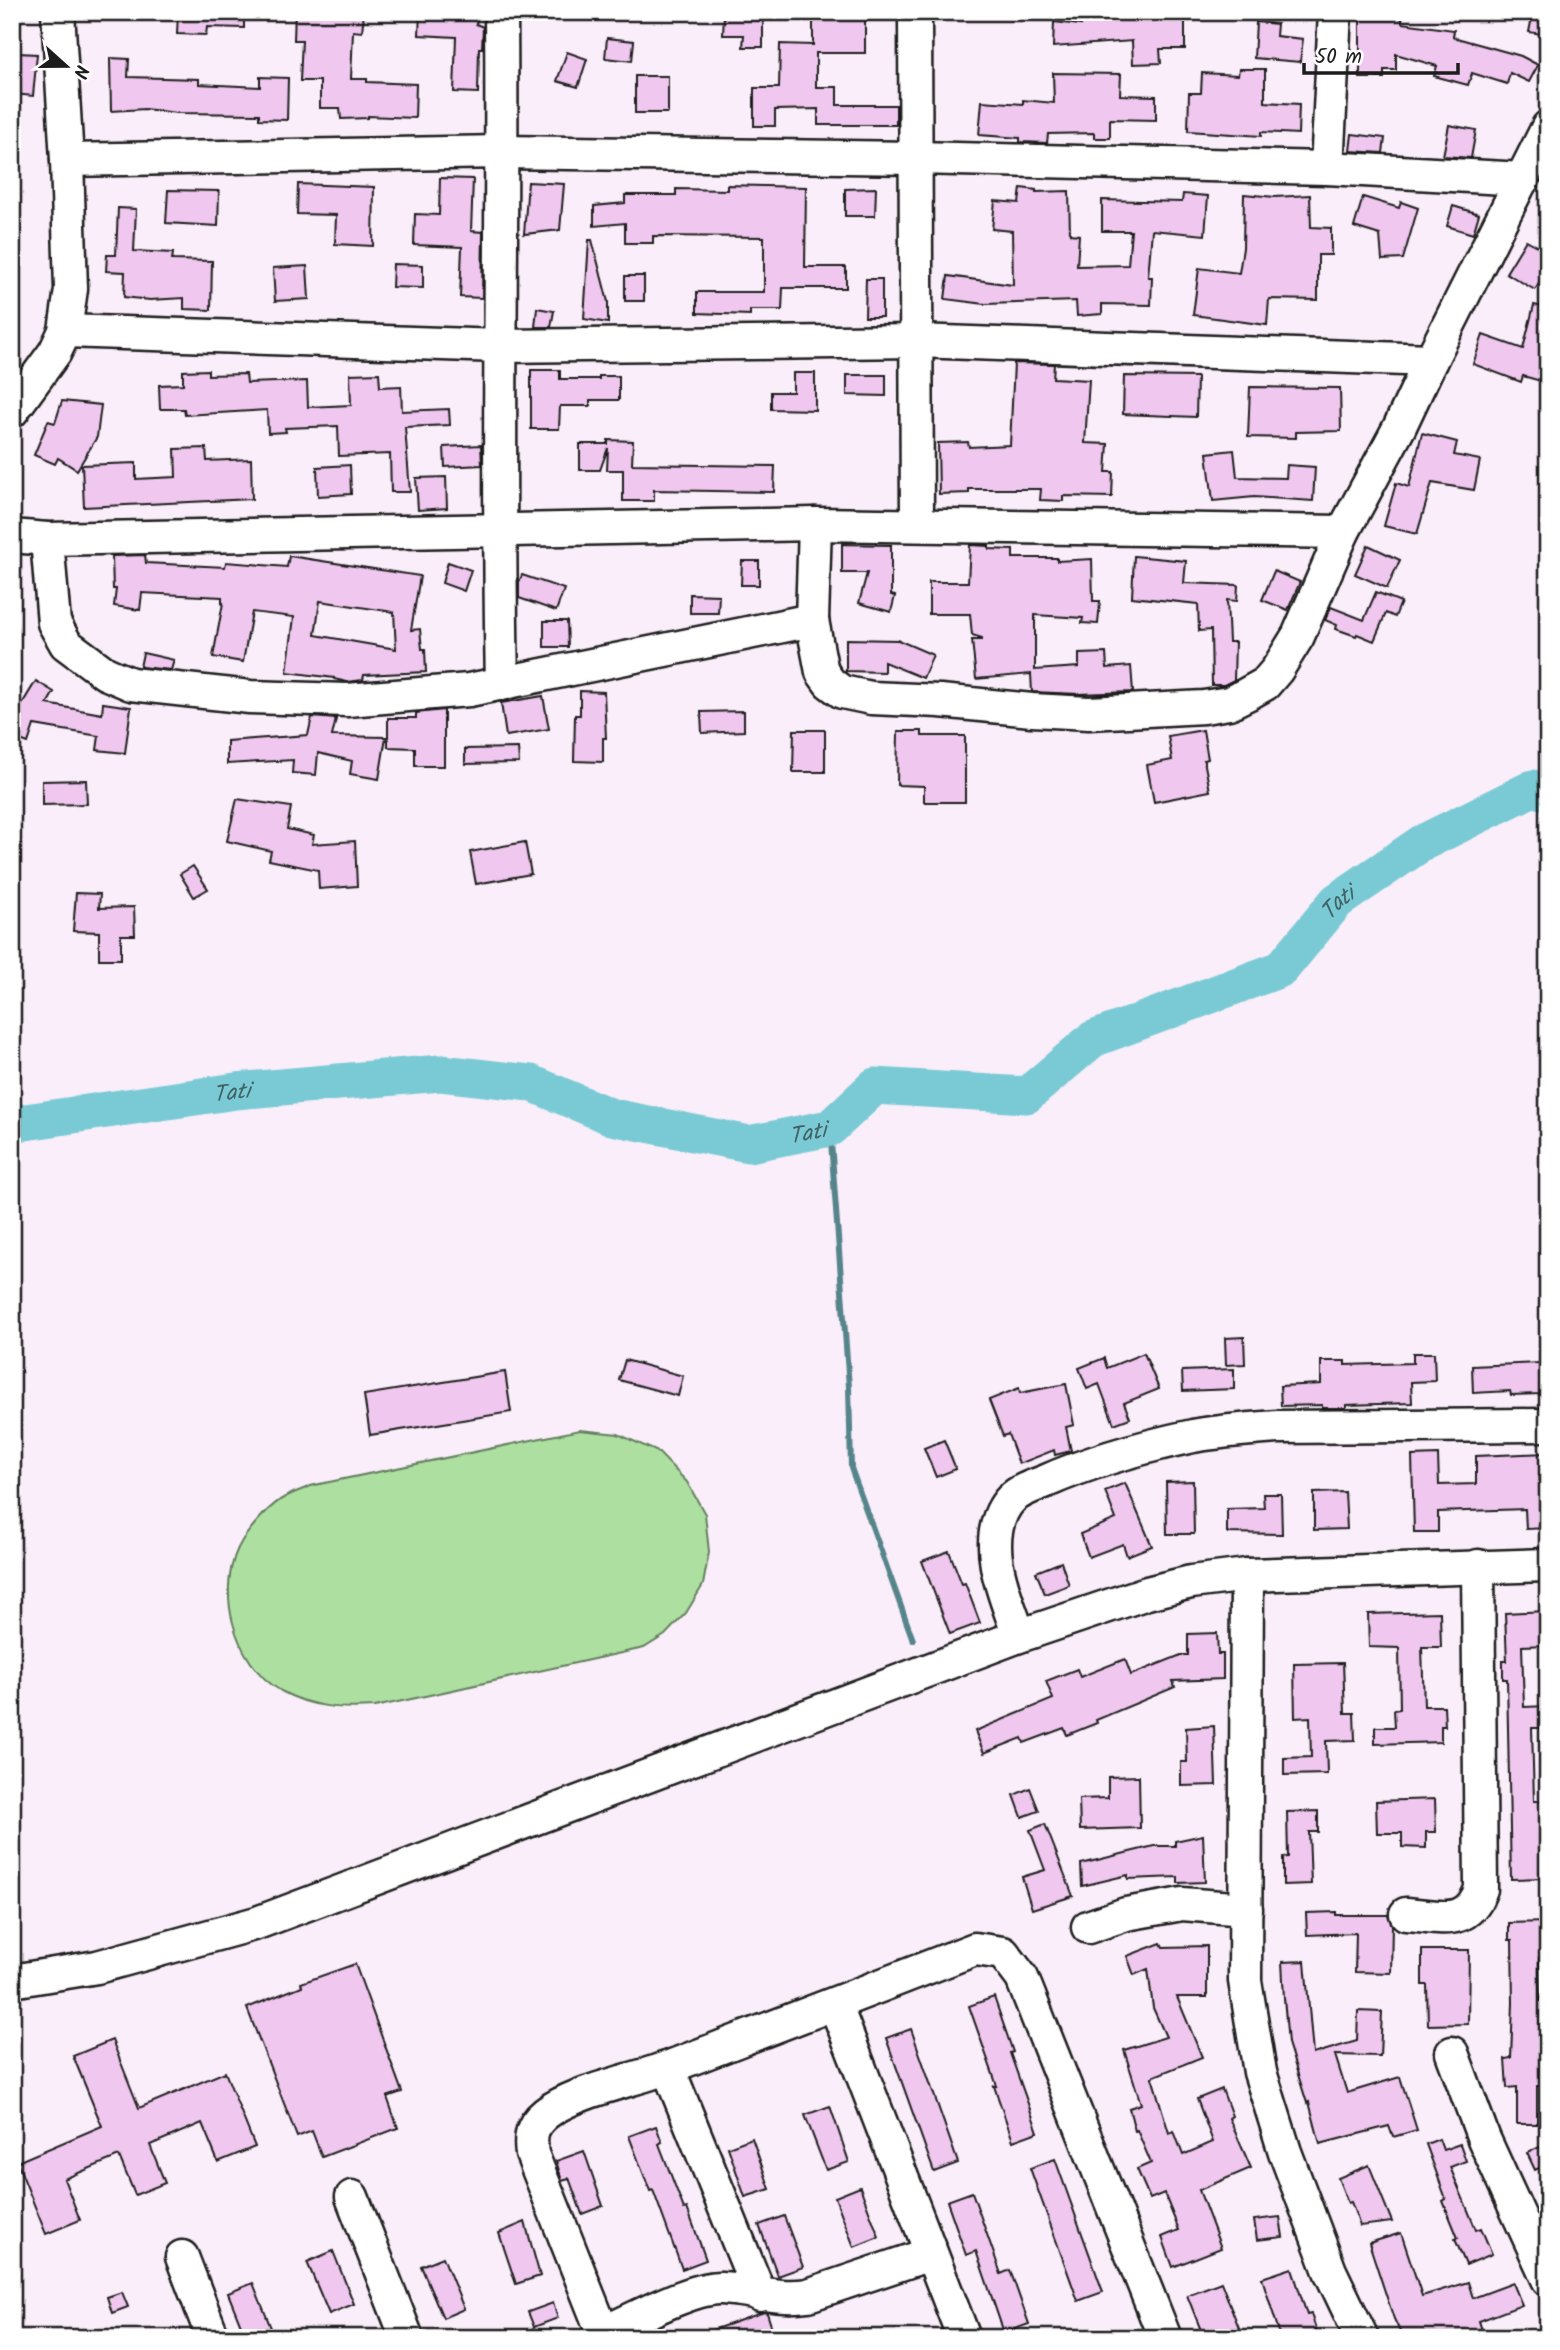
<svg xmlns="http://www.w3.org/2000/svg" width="1560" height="2350" viewBox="0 0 1560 2350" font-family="Kalam,sans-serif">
<rect width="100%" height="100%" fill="#faeefa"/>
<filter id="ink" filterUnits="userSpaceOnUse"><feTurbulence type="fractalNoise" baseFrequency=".0143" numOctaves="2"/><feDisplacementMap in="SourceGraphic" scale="14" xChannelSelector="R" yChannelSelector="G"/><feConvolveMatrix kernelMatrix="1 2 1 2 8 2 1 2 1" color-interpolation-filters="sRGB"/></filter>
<g filter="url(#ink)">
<path fill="#acdfa0" stroke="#647e5e" stroke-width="2" d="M580,1430l38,4 40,18 29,30 18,32 4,38 -6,33 -17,28 -21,22 -21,13 -269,59c-34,2 -63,1 -94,-16 -48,-28 -68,-105 -38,-152 10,-14 27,-34 42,-42 7,-4 17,-7 25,-11z"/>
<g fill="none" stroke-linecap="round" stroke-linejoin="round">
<path stroke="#54848a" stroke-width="6" d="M830,1128l19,259 2,81 62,172"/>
<path stroke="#79cad4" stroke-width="37" id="s1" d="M12,1124l224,-33 205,-18 90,10 81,34 137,27 81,-16 45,-42 152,9 66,-56 188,-70 56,-68 85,-58 111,-55 15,5"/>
</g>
<g fill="#f0c7ef" stroke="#1c1c1c" stroke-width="2" fill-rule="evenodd">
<path d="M178,12h66v16l-37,-1 -1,8 -29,-1z"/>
<path d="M295,12h69l-2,20 -9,-1 -2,48h16v3l49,2 -1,34 -47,-2v2l-27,1 -1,-11h-20v-27h-20l2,-41h-8z"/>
<path d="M420,12h58l-2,12 7,3 -1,21h-3l-1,45 -24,-1 2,-55 -37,-2z"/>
<path d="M731,12h32v35h-20l1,-12h-21l1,-21z"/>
<path d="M813,12h52v41h-49v34h21v18h59v20h-78v-16l-43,1v16h-21v-38h25l1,-44 33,1z"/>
<path d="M1080,12h63l1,4 41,-1v34h-25l1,14 -28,1 -1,-23 -79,6 1,-25 27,3z"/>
<path d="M1360,12h42v11l52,7 -1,7 68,19 17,9 -9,17 -19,-9 -3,11 -35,-11 -4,12 -34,-9 3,-10 -41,-12v16h-12v8h-24z"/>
<path d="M1533,12h15v23l-19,-3z"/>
<path d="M1256,22l21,2 -1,12 27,3 -3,23 -46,-4z"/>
<path d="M607,38l27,3 -2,20 -27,-3z"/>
<path d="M567,52l20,7 -9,28 -21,-6z"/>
<path d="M18,53l19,1 -4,42 -19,-2z"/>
<path d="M110,58l19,1 -1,18 71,2v5l61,3v-10l28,1 -1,42 -28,-1v-5l-82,-1 -32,-4 -34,2z"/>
<path d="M1239,69h26v33l34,2 -1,30 -37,-2v4l-73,-5 1,-38h12l1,-20 36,2z"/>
<path d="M1053,73l68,1 -1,21 36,1v24l-46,-1v19h-16v-5l-46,1 -1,9 -27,-1v-4l-41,-3 3,-34 41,3v-4l31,3z"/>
<rect x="635" y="76" width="33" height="37"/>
<path d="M1449,125l27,5 -5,28 -28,-2z"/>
<path d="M1352,134l33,4 -2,15 -33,-2z"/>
<path d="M440,178l33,1 -2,52 12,1 -1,66 -22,-1 2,-50 -48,-2 1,-31 24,1z"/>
<path d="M528,182l36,2 -4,46 -36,4z"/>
<path d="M298,184l76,3 -1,59 -38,-2 1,-29 -39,-1z"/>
<path d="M727,185l79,2 -1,80h41v21h-63l-1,22h-32v5l-53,-2v-21h67v-55l-111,-1v7h-28v-20l-31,3v-20l31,-3v-8h51v-6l51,1z"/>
<path d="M876,188l-1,28h-30v-27z"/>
<path d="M1021,188l15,2v2l33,-1 1,43 9,1 -2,31 51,-1 3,-34h-29v-31l80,2 1,-8 25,2 -3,39 -53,-5 -4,47h4l-1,28 -49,-1v10l-25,2 -1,-15 -91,3 -40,-5 3,-23 65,9 -1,-54 -20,-2 3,-28 24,2z"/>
<path d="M168,190l51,1 -1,35 -52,-3z"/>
<path d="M1244,194l31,3 35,-2 1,32 20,1v27h-13v45l-49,-1 -2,26 -74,-10 6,-47 40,5 4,-25z"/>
<path d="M1363,197l36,11 2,-6 17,6 -15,51 -21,1 -2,-25 -26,-8z"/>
<path d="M1453,206l26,8 -6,20 -26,-8z"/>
<path d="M118,208l18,1 -2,42 39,2 -1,7 40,1 -1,49 -27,-1v-11l-34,2 -26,-3 1,-25 -19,-1 1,-16h9z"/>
<path d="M589,240h3l16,62v21l-24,-4z"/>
<path d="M1526,240l22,12v17l-13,21 -29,-17z"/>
<path d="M393,264l30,1v23l-31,-1z"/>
<path d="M307,266l2,33 -34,2 -2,-33z"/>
<rect x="625" y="276" width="19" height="25"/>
<path d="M866,279h16v38h-17z"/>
<path d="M1534,305l14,3v75l-25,-7 -2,6 -48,-18 10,-29 40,14z"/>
<path d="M537,308l17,3 -3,16h-16z"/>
<path d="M1014,363l40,1 -1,14 36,2 -4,63 23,1 -2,28h7l-1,25 -49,-1v5l-23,-1 1,-11h-72v4l-30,1 -1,-51 30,-1 1,5 41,-2z"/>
<path d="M208,370v5l38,-1 1,9 60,-2 1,26 43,-2 -1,-31 29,-1 1,14 21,-1 1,25 47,-2 1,16 -45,2 5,65h-19l-1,-38 -51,2 -1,-30 -53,2 1,4 -18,1 -1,-23 -82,5 -1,-6h-24l-1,-24 24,-1v-13z"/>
<path d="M531,370h29v9h39v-3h20v24h-29v6h-30l-1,23h-28z"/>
<path d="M793,373h22v37l-44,-1v-17h22z"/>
<path d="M847,375h39v21l-39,-1z"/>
<path d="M1124,376l73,1 -1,40 -73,-3z"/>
<path d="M1250,387l90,1 1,43 -45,1v6l-48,-1z"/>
<path d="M62,401l39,4 -4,32 -20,33 -19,-12 -3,6 -21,-9 14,-34 7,2z"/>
<path d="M1422,433l35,9 -3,13 26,5 -6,30 -42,-7 -15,51 -33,-8 12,-43 13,4z"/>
<path d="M608,440l25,1 -1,23 143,2 -1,26 -120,-2v11h-31v-31h-16l1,-22 -8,22h-20v-26h28z"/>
<path d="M481,445l1,20 -37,2 -1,-20z"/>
<path d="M206,448l1,13 44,-2 1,40 -168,8 -2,-42 54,-2v16l40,-2 -1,-28z"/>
<path d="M1234,450l3,27 49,1 1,-13 28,2 -2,34 -59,-4 -41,4 -6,-48z"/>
<path d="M350,465l1,29 -33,2 -1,-29z"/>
<path d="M446,477l1,31 -29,2 -2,-32z"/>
<path d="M842,544l49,1v50l4,1 -4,16 -32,-9 8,-30h-25z"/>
<path d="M970,545l19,1v3l24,1v8h44v3l35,-2 1,42h7l-2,23 -16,-1 1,-5 -48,-3v55l44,-3v-13l27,-1 1,15 24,-2 2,26 -54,2 -47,-2 -1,-18 -55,5 -4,-39h10v-2l-10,-3 -2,-21h-41v-32h39z"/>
<path d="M1368,545l32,15 -13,28 -32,-14z"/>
<path d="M145,555l1,8 79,4 1,-5 61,5 2,-11 131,20 -9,54 9,-1 2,20h3l1,23 -62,3 -1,5 -16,2 -13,-3v-1l-47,-6 7,-55 -42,-5 -9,50 -30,-5 10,-54h-1v-6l-80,-4 -2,17 -26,-4 2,-17h-3l-1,-33zM320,601l74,11 2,37 -81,-14z"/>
<path d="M1134,556l52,5 -2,22 54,2 -1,16 -10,-1 2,42h6l-1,38 -10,5h-12l-1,-55 -12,1 -1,-27 -66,-7z"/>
<path d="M742,561h17v24h-18z"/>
<path d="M448,562l23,8 -7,21 -22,-8z"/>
<path d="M1274,571l26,11 -12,28 -26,-10z"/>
<path d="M522,575l42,14 -8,22 -37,-13v-15z"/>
<path d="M1376,592l25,10 -6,15 -9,-4 -12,28 -17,-7 -1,2 -20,-7 1,-4 -12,-5 6,-13 33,13z"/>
<path d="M690,594l29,1 -1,18h-28z"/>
<path d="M544,621h23l1,26h-24z"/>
<path d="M846,639l52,1 35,15 -10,23 -39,-16v10l-38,-1z"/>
<path d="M143,653l31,7 -3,10 -31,-3z"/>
<path d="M36,681l18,11 -7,12 55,10 1,-11 28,4 -6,46 -28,-3 2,-14 -65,-11 -6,18 -16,-6 10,-33z"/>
<path d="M580,691l24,1 2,46h-3v24l-29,-1 1,-46h5z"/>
<path d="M543,696l6,33 -43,7 -5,-33z"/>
<path d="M444,710v56h-29v-18l-27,-1v-29h28v-5z"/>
<path d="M744,711v20l-42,2 -1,-21z"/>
<path d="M312,717l24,2 -4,17 54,1 -7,42 -29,-5 2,-13 -34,-8 -2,22 -24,-2 1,-13 -66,4v-23l81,-6z"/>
<path d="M794,730h31v42h-32z"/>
<path d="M1203,730l5,29 -4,1 6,31 -56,11 -7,-37 25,-5 -4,-24z"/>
<path d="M898,731h24v5h43v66h-41v-16l-27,-1z"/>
<path d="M518,748l1,15 -54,1v-15z"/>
<path d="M86,780l1,24 -45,1v-24z"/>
<path d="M237,799l54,8 -4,22 27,6 -2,9 43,-3 2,45 -38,3 -1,-19 -49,-10 2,-9 -44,-10z"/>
<path d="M525,842l6,32 -55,10 -6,-32z"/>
<path d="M193,866l15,23 -14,8 -14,-23z"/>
<path d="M76,893l24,1 -1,14 35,-1 1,28h-14v24h-22v-27l-26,-1z"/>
<path d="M1244,1337l1,27 -19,1 -1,-27z"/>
<path d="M1144,1353l15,36 -35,14 6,15 -16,6 -15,-40 -12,5 -8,-21 25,-10 3,10z"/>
<path d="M1413,1353h21l1,28 -24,1 1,21 -66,2v3h-24v-3l-41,1 -1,-20 41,-2v-23h24v4l68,-2z"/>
<path d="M625,1360l58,16 -5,20 -59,-16z"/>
<path d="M1541,1363l1,31 -31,1 -1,-4 -37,2 -1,-27z"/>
<path d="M1234,1369v20l-51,2 -1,-20z"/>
<path d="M505,1372l6,40 -141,23 -6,-40z"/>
<path d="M1066,1384l8,41 -8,2 5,24 -16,4 -1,-5 -35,14 -11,-30 -5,2 -14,-36 30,-12 1,5z"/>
<path d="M944,1440l12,29 -20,8 -12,-29z"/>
<path d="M1548,1453v75l-22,1 -1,-20 -87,3v20h-24l-2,-76 26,-1 1,30 37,-1v-28z"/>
<path d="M1193,1481l1,53h-27l-1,-52z"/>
<path d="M1125,1483l27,63 -25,10 -4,-12 -34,13 -9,-23 36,-15 -11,-28z"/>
<path d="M1345,1492l2,37 -33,1v-37z"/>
<path d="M1263,1494h18l1,40 -55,-1v-24l37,-1z"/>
<path d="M949,1551l13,33 3,-1 15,40 -30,11 -28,-73z"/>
<path d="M1061,1562l8,23 -24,9 -9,-22z"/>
<path d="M1546,1611l1,34 -25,1 2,61 24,-1v22h-16l2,73h14v77l-37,1 -4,-200h-4v-18h4l-2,-48z"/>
<path d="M1440,1612l1,35h-19l2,59h20l1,20h-4v16l-66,2v-17h20l-1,-17 6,-1 -1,-61 -30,-1 -1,-33z"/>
<path d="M1217,1633l1,21h5v25l-50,2 2,6 -79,33 1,3 -30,12 -3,-7 -40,15 -2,-5 -38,15 -9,-22 78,-32 -7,-18 31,-12 3,8 45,-18 6,16 50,-20h7v-21z"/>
<path d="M1343,1663l2,50h9l1,27 -29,1 1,33 -43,1v-17l27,-1 -1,-40 -15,1 -1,-54z"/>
<path d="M1214,1726l2,59 -35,1v-24h6l-1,-34z"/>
<path d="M1139,1776l1,52 -60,2 -1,-31 29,-1v-21z"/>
<path d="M1030,1788l9,23 -17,6 -8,-22z"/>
<path d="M1435,1799l1,33h-10v16l-24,-1v-14h-25l-1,-32z"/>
<path d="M1318,1811v21h-9l2,52 -28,1v-27l5,-1 -1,-45z"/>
<path d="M1045,1824l28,72 -41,13 -10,-32 23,-7 -15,-40z"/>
<path d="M1203,1835l2,47 -27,1v-6l-50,2v-4l-46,11 -1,-22 73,-18h21v-5z"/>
<path d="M1336,1912v3h52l4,10 -1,48 -36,-1 1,-39 -49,2 -1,-22z"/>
<path d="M1548,1922v35l-9,1 1,43h8v85h-11v38h-20v-37l-10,1 -2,-29 6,-1 2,-55 -1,-63h-3v-17z"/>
<path d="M1161,1943l2,4 44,-1v51h-30l25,60 -50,20 17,56 5,-2 9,24 30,-13 -16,-43 25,-10 10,27 -3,2 22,50 -52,22 22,58 -48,19 -11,-30 17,-7 -15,-37 -14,6 -13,-30 14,-6 -14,-33 -2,1 -6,-23 12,-4 -17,-54 42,-13 -13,-29 -5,-39 -14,6 -7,-19z"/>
<path d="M1422,1950h47l-1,74 -40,1 -1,-40h-5z"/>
<path d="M1305,1961l8,93 44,-13 1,-30 24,1 -2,44 -45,-1 12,38 53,-16 17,53 -24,7 -4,-11 -69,18 -11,-42 -2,1 -19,-60 -4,-45 -2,-36z"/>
<path d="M355,1964l47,128 -15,5 11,31 -76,29 -10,-26 -15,6 -50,-129 55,-22 -1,-3z"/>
<path d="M994,1997l19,55 -3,1 28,79 -25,9 -19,-55h3l-28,-80z"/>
<path d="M911,2029l47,134 -24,9 -48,-134z"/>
<path d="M112,2040l27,68 86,-36 30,75 -37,15 -16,-39 -52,22 15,38 -30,12 -16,-39 -55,23 16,41 -34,14 -29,-72 85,-36 -29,-70z"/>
<path d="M830,2106l19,56 -23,8 -21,-55z"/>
<path d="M656,2126l6,16 -3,2 25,65 3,-1 19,52 -24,9 -29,-79 -3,1 -21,-55z"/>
<path d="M752,2138l18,51 -25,8 -17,-50z"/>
<path d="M1439,2139l4,11 17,-6 6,17 -16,6 26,63 5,-2 11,26 -26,11 -11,-26 3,-1 -15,-37 3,-2 -20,-55z"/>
<path d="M1548,2143v21l-13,6 -8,-17z"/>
<path d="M584,2151l19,55 -21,8 -13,-36 -7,2 -6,-19z"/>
<path d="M1055,2159l48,133 -25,9 -48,-133z"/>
<path d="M1369,2165l23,57 -32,4 -9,-24 -3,1 -10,-25z"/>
<path d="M860,2187l19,50 -25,10 -19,-50z"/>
<path d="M972,2192l29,82 9,-4 19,54 -25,9 -28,-82 -10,4 -19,-54z"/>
<path d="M784,2216l19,51 -25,9 -19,-51z"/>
<path d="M1280,2217l3,20 -26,3 -3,-20z"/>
<path d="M525,2222l15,54 -24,8 -17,-51z"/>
<path d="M1401,2233l21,63 46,-14 5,16 40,-15 9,22 -43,16 3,9 -27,8h-52l-9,-19 -25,-76z"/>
<path d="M333,2251l21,53 -25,10 -22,-52z"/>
<path d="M443,2257l21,52 -21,9 -22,-52z"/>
<path d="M1292,2268l15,47 4,-1 8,24h-38l-19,-60z"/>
<path d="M1221,2282l22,56h-39l-17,-43z"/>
<path d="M253,2283l22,55h-29l-18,-45z"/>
<path d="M122,2292l6,15 -16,6 -5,-16z"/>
<path d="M553,2303l5,15 -24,9 -6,-15z"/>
<path d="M764,2312l3,1 8,25h-77v-3z"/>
</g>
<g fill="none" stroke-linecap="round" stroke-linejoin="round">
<defs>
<g id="minor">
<path d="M501,12c2,224 -4,448 1,672"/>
<path d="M915,12l2,512"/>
<path d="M67,160l435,-8 414,6 411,10 196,11"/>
<path d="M1327,168l8,-156"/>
<path d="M65,331l435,15 417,-5 514,19"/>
<path d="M12,411l43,-59 10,-21 6,-42 -4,-129 -9,-148"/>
<path d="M815,524l-3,96 10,52 8,11 12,9 29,6 69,3 92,9 57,3 115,-6 25,-4 18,-9 18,-10 12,-14 21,-34 45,-104 56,-104 32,-68 117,-233"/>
<path d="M12,536l35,3 768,-15 528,8"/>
<path d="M47,539l7,84 12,21 39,29 26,11 119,13 97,3 122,-10 343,-70"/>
<path d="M1247,1575l-2,406 15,91 25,80 45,119 32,67"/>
<path d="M1019,1636c-12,-37 -36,-85 -17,-124 2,-4 6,-10 9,-13 9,-9 22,-13 33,-17 47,-21 98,-35 149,-46 27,-5 57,-7 85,-9l270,-2"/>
<path d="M1406,1914c34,2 61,14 75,-25l-3,-323"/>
<path d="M1088,1927l38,-13 56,-10 64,5"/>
<path d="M12,1981l85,-14 160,-44 762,-287 128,-43 44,-11 56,-7 301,-10"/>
<path d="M835,2004l129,334"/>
<path d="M1452,2053l32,86 64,140"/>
<path d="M668,2068l92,227"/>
<path d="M352,2197l55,141"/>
<path d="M182,2257l31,81"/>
<path d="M603,2333c29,-13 89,-46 118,-45 32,1 53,12 87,7l122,-41"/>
<path d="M605,2338l-73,-184c-3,-21 1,-33 20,-45 32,-20 83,-29 120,-43 101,-38 202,-78 303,-117l28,4 19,25 143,360"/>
</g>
</defs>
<use href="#minor" stroke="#1c1c1c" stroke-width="37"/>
<use href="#minor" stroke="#fff" stroke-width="32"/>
</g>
</g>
<g text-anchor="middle" stroke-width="6" stroke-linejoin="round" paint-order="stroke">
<g font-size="23" font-style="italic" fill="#416266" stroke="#fff">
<text dy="8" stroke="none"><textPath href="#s1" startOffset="1421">Tati</textPath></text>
<text dy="8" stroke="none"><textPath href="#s1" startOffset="222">Tati</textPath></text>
<text dy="8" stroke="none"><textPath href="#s1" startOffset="810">Tati</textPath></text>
</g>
</g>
<rect width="1560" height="2350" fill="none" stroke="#fff" stroke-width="42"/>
<rect x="21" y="21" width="1518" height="2308" fill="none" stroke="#1c1c1c" stroke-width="2.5" filter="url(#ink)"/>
<g transform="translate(66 66) rotate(111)" stroke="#ffffff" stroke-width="5" paint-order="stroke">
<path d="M0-5L12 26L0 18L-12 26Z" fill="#1c1c1c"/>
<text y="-10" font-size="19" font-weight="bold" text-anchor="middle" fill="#1c1c1c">N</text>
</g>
<path d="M1304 63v10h154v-10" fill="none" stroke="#1c1c1c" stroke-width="3.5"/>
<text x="1315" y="63" font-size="21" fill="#1c1c1c" stroke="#ffffff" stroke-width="5" paint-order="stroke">50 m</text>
</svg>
